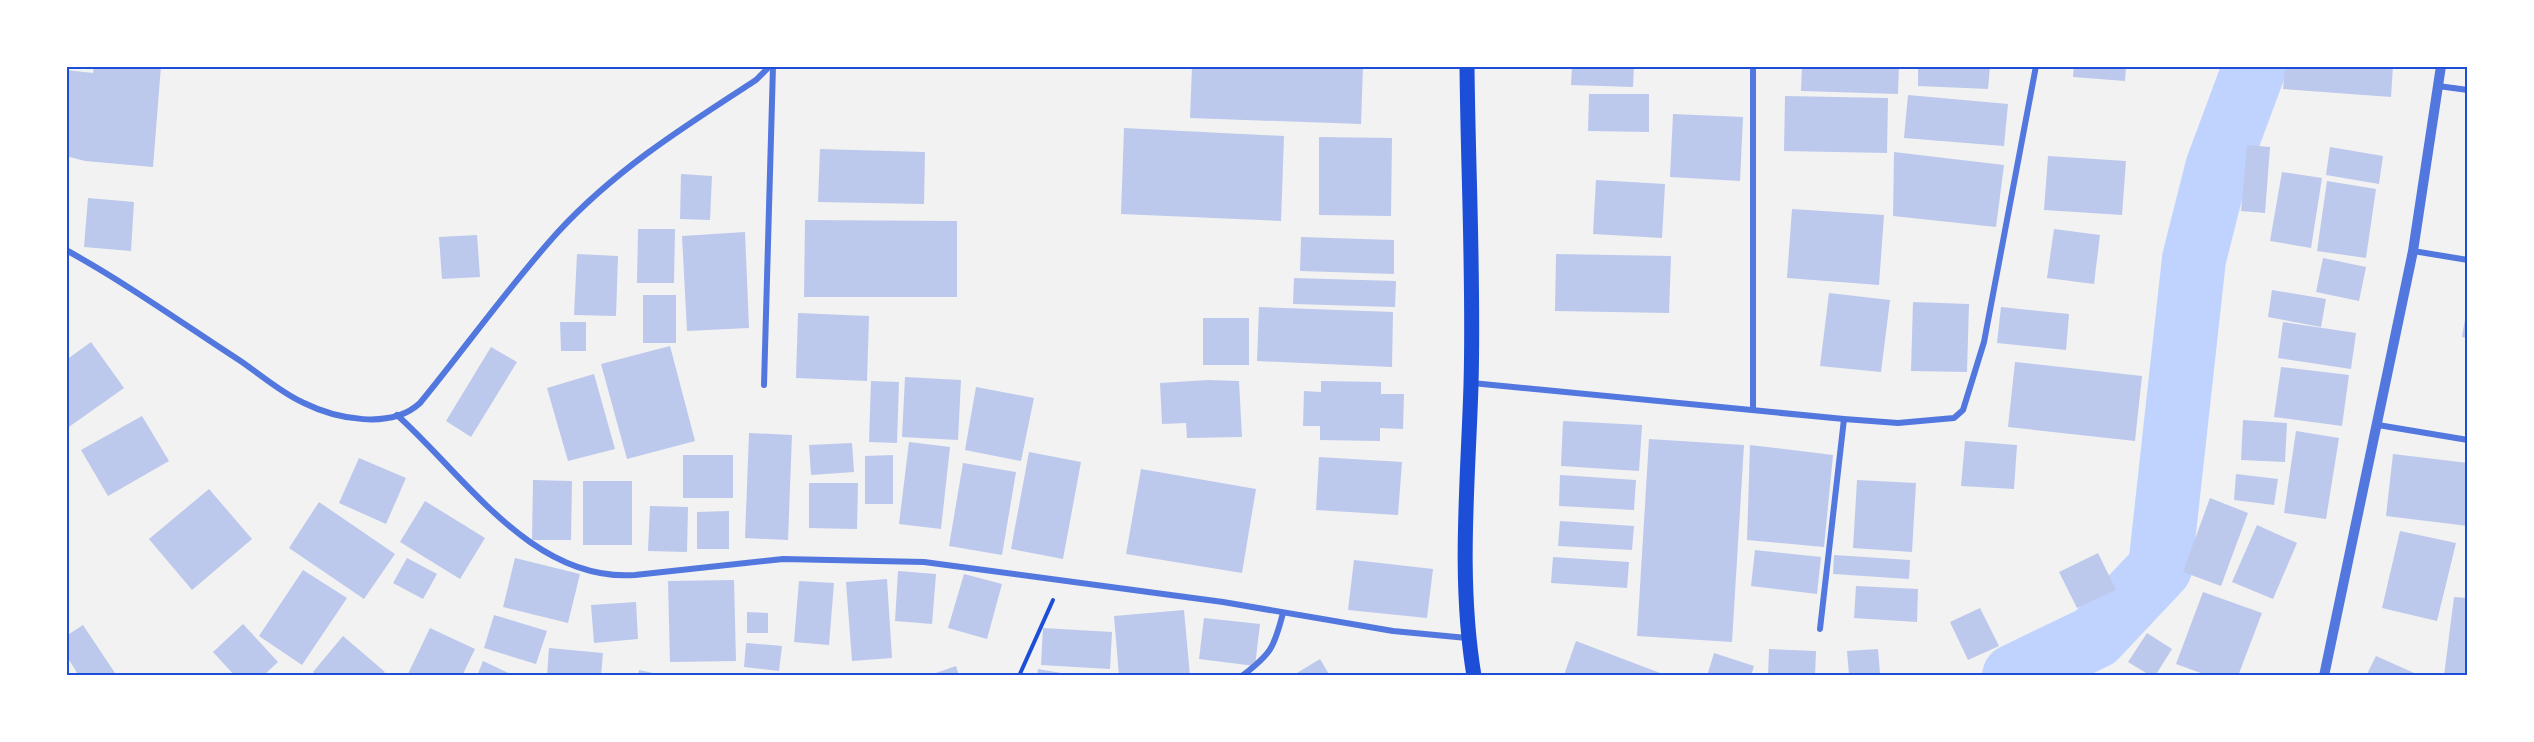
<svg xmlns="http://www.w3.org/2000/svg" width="2534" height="742" viewBox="0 0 2534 742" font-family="Mulish,sans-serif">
<rect width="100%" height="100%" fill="#f2f2f2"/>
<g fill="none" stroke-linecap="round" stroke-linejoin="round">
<path stroke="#bfd3fe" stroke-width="64" d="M2014,676l81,-39 65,-69 34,-309 23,-91 38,-102"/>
</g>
<g fill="#bdc9ec">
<path d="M94,66h67l-8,101 -68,-6 -19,-5v-86l27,3z"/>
<path d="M1192,66l171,1 -2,57 -171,-6z"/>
<path d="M1572,66h62l-1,21 -62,-2z"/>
<path d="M1802,66h97l-1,28 -97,-3z"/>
<path d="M1918,66h72l-2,23 -70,-3z"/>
<path d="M2074,66h52l-1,15 -52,-4z"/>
<path d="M2285,66h108l-2,31 -108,-8z"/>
<path d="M1589,94h60v38l-61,-1z"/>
<path d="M1908,95l100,9 -4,42 -100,-8z"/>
<path d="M1785,96l103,2 -1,55 -103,-2z"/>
<path d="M1673,114l70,3 -3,64 -70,-4z"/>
<path d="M1124,128l160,8 -3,85 -160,-7z"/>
<path d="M1319,137l73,1 -1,78 -72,-1z"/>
<path d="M2247,145l23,2 -5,66 -24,-2z"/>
<path d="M2330,147l53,9 -4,28 -53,-9z"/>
<path d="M820,149l105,3 -1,52 -106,-2z"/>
<path d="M1894,152l110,13 -8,62 -103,-11z"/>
<path d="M2048,156l78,5 -4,54 -78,-5z"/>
<path d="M2282,172l40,6 -11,70 -41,-7z"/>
<path d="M681,174l31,2 -2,44 -30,-1z"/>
<path d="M1596,180l69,4 -3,54 -69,-4z"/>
<path d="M2327,181l49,8 -10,69 -49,-7z"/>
<path d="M88,198l46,4 -3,49 -47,-4z"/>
<path d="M1792,209l92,6 -5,70 -92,-7z"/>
<path d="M805,220l152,1v76h-153z"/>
<path d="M638,229h37l-1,54h-37z"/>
<path d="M2054,229l46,6 -6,49 -47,-6z"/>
<path d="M745,232l4,96 -62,3 -5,-95z"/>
<path d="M477,235l3,42 -38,2 -3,-42z"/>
<path d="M1301,237l93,3v34l-94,-3z"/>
<path d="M577,254l41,2 -2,60 -42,-1z"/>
<path d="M1556,254l115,2 -2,57 -114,-2z"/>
<path d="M2323,258l43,9 -7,34 -43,-9z"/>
<path d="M1294,278l102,3 -1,26 -102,-3z"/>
<path d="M2272,290l54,9 -5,28 -53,-10z"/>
<path d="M1829,293l61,7 -9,72 -61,-6z"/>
<rect x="643" y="295" width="33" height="48"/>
<path d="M1913,302l56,2 -2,68 -56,-1z"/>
<path d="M1259,307l134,5 -1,55 -135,-6z"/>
<path d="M2001,307l68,7 -3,36 -69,-7z"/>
<path d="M2467,307h1v31l-6,-1z"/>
<path d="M798,313l71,3 -2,65 -71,-3z"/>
<rect x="1203" y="318" width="46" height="47"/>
<path d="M560,322h26v29h-25z"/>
<path d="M2283,322l73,11 -5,36 -73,-11z"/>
<path d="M91,342l33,46 -58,41v-69z"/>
<path d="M670,346l25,95 -68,18 -26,-95z"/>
<path d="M491,347l26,15 -46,75 -25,-16z"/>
<path d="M2015,362l127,14 -7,65 -127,-14z"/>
<path d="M2281,367l68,8 -7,51 -68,-9z"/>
<path d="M594,374l21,75 -47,12 -21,-73z"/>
<path d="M905,377l56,3 -3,60 -56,-3z"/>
<path d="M1208,380l31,1 3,56 -55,1 -1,-15 -24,1 -2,-41z"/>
<path d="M871,381l28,1 -2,61 -28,-1z"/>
<path d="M1321,381l60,1v12h23l-1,35 -23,-1v13l-60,-1v-14h-17l1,-35 17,1z"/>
<path d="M976,387l58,11 -13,63 -56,-11z"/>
<path d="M142,416l27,45 -61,35 -27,-46z"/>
<path d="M2243,420l44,3 -2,39 -44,-2z"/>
<path d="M1563,421l79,4 -3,46 -78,-5z"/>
<path d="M2296,431l43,7 -13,81 -42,-6z"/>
<path d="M749,433l43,2 -4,105 -43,-2z"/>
<path d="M1649,439l95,6 -12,197 -95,-6z"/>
<path d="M1965,441l52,4 -3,44 -53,-3z"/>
<path d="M909,442l41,5 -9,82 -42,-5z"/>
<path d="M852,443l2,29 -43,3 -2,-30z"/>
<path d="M1750,445l83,10 -9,92 -77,-7z"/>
<path d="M1029,452l52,10 -18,97 -52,-10z"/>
<path d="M2393,454l75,9v63l-82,-10z"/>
<rect x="683" y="455" width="50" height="43"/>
<path d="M893,455v49h-28v-48z"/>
<path d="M1319,457l83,5 -4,53 -82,-5z"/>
<path d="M359,458l47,20 -20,46 -47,-21z"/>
<path d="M963,463l53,9 -14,83 -53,-9z"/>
<path d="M1141,469l115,20 -14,84 -116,-19z"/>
<path d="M2236,474l42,5 -4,26 -40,-5z"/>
<path d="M1560,475l76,5 -2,30 -75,-4z"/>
<path d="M533,480l39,1 -1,59h-39z"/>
<path d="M1857,480l59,3 -4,69 -59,-4z"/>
<rect x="583" y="481" width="49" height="64"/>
<path d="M809,483h49l-1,46 -48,-1z"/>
<path d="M209,489l43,50 -60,51 -43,-51z"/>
<path d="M2210,498l38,15 -27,73 -38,-14z"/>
<path d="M425,501l60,37 -25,41 -60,-37z"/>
<path d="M319,502l76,52 -31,45 -75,-51z"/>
<path d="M650,506l38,1 -1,45 -39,-1z"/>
<path d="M729,511v38h-32v-37z"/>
<path d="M1560,521l74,5 -2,24 -74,-4z"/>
<path d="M2257,525l40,18 -24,56 -41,-17z"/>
<path d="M2400,531l56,12 -19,78 -55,-13z"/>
<path d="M1755,550l66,7 -4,37 -66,-8z"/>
<path d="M2098,553l18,37 -39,18 -18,-36z"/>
<path d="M1834,555l76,5 -1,19 -76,-5z"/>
<path d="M1553,557l76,5 -2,26 -76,-5z"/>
<path d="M407,558l30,16 -14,25 -30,-16z"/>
<path d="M515,558l65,16 -12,49 -65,-16z"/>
<path d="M1354,560l79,9 -6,49 -79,-8z"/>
<path d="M303,570l44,28 -45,67 -43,-29z"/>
<path d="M898,571l38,3 -4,50 -37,-3z"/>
<path d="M964,574l38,10 -15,55 -39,-11z"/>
<path d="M887,579l5,79 -40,3 -6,-79z"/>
<path d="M734,580l2,81 -66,1 -2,-81z"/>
<path d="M799,581l35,2 -5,62 -35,-3z"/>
<path d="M1856,586l62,3 -1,33 -63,-4z"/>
<path d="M2203,592l59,21 -24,63h-29l-33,-12z"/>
<path d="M2454,597l14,1v78h-24z"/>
<path d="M636,602l2,37 -44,4 -3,-38z"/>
<path d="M1980,608l19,38 -31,14 -18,-38z"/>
<path d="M1184,610l6,66h-71l-5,-60z"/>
<path d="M747,612l21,1v20h-21z"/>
<path d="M494,615l53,16 -11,33 -52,-16z"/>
<path d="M1204,618l56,6 -5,42 -56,-7z"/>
<path d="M243,624l35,38 -15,14h-28l-22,-24z"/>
<path d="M83,625l34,51h-38l-13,-21v-19z"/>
<path d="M430,628l45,21 -13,27h-55z"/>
<path d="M1043,628l69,4 -2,37 -69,-4z"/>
<path d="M2147,633l25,16 -17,27h-4l-23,-14z"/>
<path d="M343,636l42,36 -4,4h-63l-5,-4z"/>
<path d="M1576,641l92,35 -104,-1z"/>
<path d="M746,643l36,3 -3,25 -35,-4z"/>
<path d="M549,648l54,5 -2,23h-54z"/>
<path d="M1769,649l47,2 -1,25h-47z"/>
<path d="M1878,649l2,24 -31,2 -2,-24z"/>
<path d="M1714,653l40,13 -3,10h-44z"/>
<path d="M2376,656l45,20h-55z"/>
<path d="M1320,659l10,17h-38z"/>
<path d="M483,661l32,15h-38z"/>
<path d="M956,666l3,10h-32z"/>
<path d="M1038,669l35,6v1h-36z"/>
<path d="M639,670l23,5v1h-24z"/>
</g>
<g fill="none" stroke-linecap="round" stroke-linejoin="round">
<path stroke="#1d4ed8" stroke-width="4" d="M1019,676l34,-76"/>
<g stroke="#5277de" stroke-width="6">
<path d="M2438,86l30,4"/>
<path d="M66,250c60,33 116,73 173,110 21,14 42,33 65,43 32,16 87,27 116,0 46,-56 89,-117 138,-171 58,-63 127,-106 198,-152l14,-14"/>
<path d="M2413,251l55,9"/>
<path d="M1472,383l372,36 54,4 56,-5 9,-8 21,-68 52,-276"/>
<path d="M764,385l9,-319"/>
<path d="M1753,409v-343"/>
<path d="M397,415c68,61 135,167 238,160l148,-16 141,3 299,40 170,29 74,7"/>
<path d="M2378,425l90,15"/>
<path d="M1820,629l24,-210"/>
<path d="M1242,676c29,-22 32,-28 41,-63"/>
</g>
<path stroke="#5277de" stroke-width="10" d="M2324,676l89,-425 28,-185"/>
<path stroke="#1d4ed8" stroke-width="15" d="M1467,66c1,106 7,213 4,319 -3,98 -13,194 3,291"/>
</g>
<rect width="2534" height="742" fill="none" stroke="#ffffff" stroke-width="135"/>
<rect x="68" y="68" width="2398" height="606" fill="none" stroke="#1d4ed8" stroke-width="2"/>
</svg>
